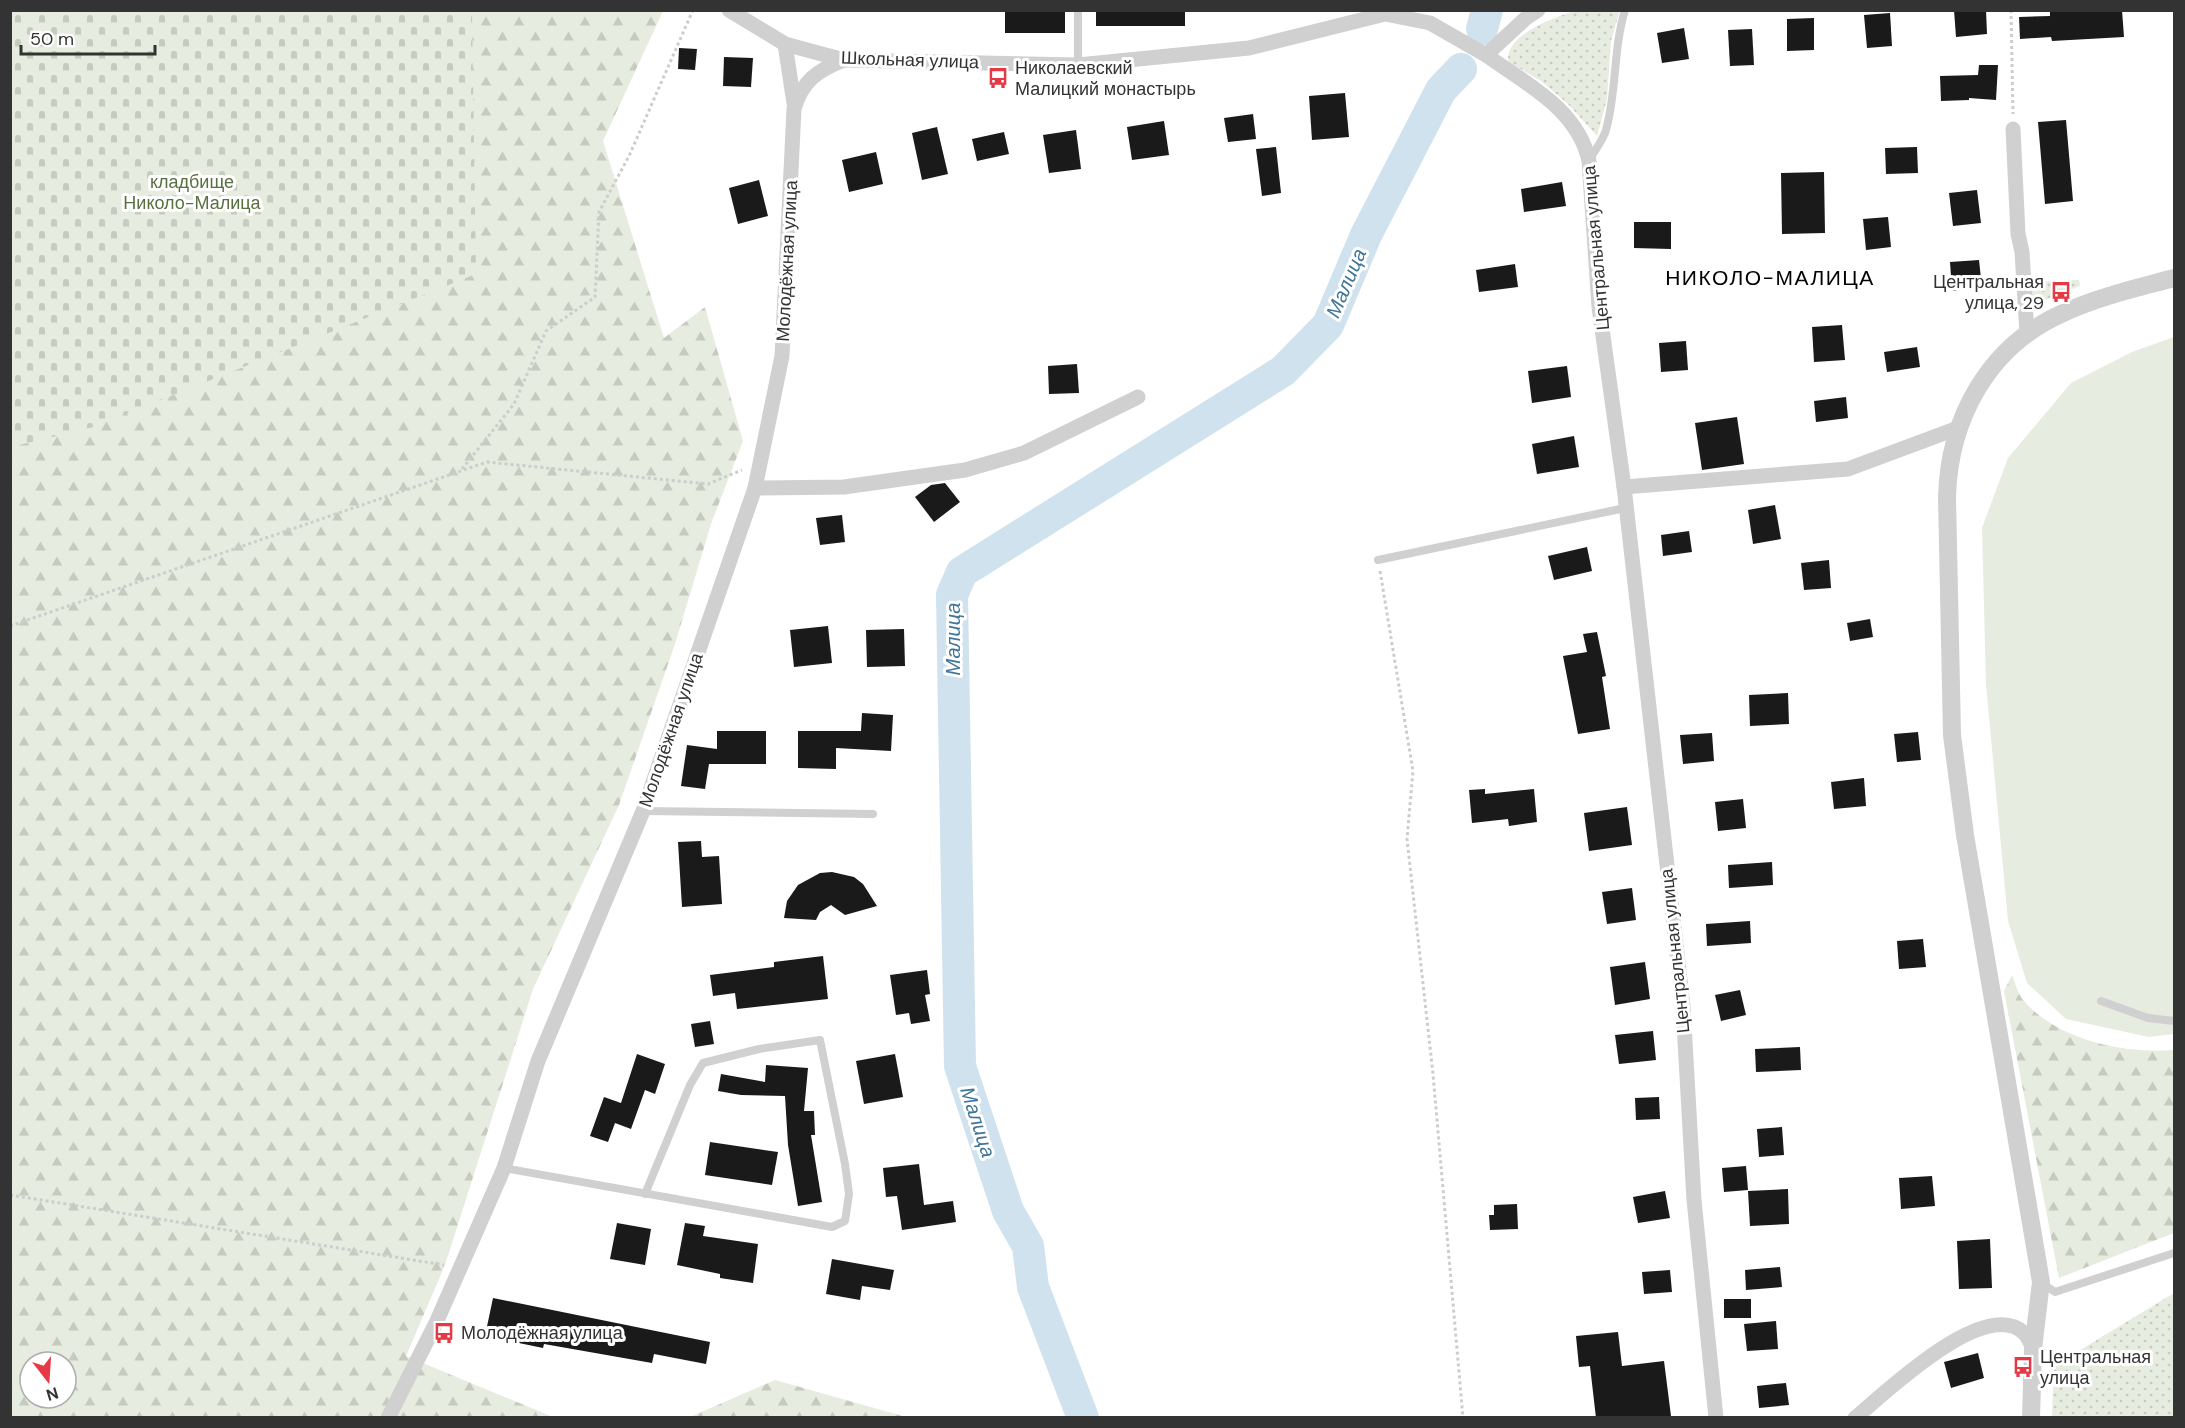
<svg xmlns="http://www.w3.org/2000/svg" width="2185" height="1428" viewBox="0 0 2185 1428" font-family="'DM Sans',sans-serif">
<defs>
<pattern id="grass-dots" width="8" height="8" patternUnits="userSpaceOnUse" patternTransform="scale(1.5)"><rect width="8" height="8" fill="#e6ecdf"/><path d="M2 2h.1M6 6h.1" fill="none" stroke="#c6cbc0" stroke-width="1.8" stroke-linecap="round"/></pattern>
<pattern id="forest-firs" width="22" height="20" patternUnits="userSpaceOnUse" patternTransform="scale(1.5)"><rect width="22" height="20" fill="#e6ecdf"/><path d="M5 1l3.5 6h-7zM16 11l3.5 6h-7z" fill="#c6cbc0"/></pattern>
<pattern id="cemetery-stones" width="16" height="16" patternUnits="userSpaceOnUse" patternTransform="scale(1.5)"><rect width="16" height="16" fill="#e6ecdf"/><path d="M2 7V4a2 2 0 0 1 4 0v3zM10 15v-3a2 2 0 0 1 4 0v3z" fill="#c6cbc0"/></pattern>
</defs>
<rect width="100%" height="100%" fill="#fff"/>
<g fill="url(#grass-dots)">
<path d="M1575,11h43l1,2 -8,28 -4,58 -10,37 -29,-32 -27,-23 -32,-19 -1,-5c2,-24 47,-40 67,-46z"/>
<path d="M2061,280h18l1,6 -43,17 -5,-3 -3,-9 12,-9z"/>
<path d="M2174,1293v124h-122l2,-51z"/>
</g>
<g fill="url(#forest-firs)" fill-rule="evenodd">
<path d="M10,11h653l-60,130 61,197 41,-31 38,134 -32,83 -36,120 -56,161 -86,184 -88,276 -39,91 147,61h-542zM30,1362h36v36h-36z"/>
<path d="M2012,975c3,7 6,19 11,25 34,40 101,54 151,50v183l-115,45 -55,-287z"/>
<path d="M775,1380l131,37h-216z"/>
</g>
<path fill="url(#cemetery-stones)" d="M10,11h462l4,263 -383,153 -82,20z"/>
<path fill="#e6ecdf" d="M2174,337v697l-25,3 -83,-18 -39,-36 -19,-62 -22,-237 -4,-156 26,-70 63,-75 61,-31z"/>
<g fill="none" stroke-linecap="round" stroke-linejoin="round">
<g stroke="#cfe2ee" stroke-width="32">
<path d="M1482,29l5,-19"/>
<path d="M1083,1418l-50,-131 -5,-41 -20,-35 -48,-145 -8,-471 10,-23 321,-201 45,-46 38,-90 75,-145 20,-21"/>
</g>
</g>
<g fill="#1a1a1a">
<rect x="1005" y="10" width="60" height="23"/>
<rect x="1096" y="10" width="89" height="16"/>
<path d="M1954,10h32l1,24 -31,3z"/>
<path d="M2050,10h72l2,27 -72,4 -1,-4 -31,2 -1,-22 31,-1z"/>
<path d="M1890,13l2,33 -25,2 -3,-33z"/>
<path d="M1814,18v32l-27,1v-32z"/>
<path d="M1684,28l5,31 -27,4 -5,-30z"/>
<path d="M1752,29l2,36 -24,1 -2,-36z"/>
<path d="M679,48l18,1 -2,21 -17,-1z"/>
<path d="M724,57l29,1 -2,29 -28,-1z"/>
<path d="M1979,65h19l-2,35 -27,-2v2l-28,1 -1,-25 38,-1z"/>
<path d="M1345,93l4,44 -37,3 -3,-44z"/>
<path d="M1253,114l3,25 -28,3 -4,-24z"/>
<path d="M2066,120l7,81 -28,3 -7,-82z"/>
<path d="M1164,121l5,34 -37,5 -5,-33z"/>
<path d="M937,127l11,47 -26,6 -10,-47z"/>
<path d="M1076,130l5,39 -32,4 -6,-38z"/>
<path d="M1004,132l5,22 -32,7 -5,-22z"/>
<path d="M1276,147l5,46 -19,3 -6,-47z"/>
<path d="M1917,147l1,26 -32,1 -1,-26z"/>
<path d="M876,152l7,32 -34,8 -7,-32z"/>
<path d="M1824,172l1,61 -43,1 -1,-61z"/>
<path d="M759,180l9,36 -30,8 -9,-36z"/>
<path d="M1562,182l4,24 -42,6 -3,-23z"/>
<path d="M1977,190l4,33 -28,3 -4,-33z"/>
<path d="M1888,217l3,30 -25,3 -3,-31z"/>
<path d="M1634,222h37v27l-37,-1z"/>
<path d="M1979,260l3,28 -30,3 -2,-29z"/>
<path d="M1515,264l3,23 -39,5 -3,-22z"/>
<path d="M1842,325l3,35 -31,2 -2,-35z"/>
<path d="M1686,341l2,29 -27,2 -2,-29z"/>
<path d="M1917,347l3,20 -33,5 -3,-20z"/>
<path d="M1077,364l2,29 -30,1 -1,-28z"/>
<path d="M1567,366l4,31 -39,6 -4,-32z"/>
<path d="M1846,397l2,21 -32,4 -2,-21z"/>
<path d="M1737,417l7,47 -42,6 -7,-47z"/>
<path d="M1574,436l5,31 -42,7 -5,-30z"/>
<path d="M945,483l15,19 -26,20 -19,-25 16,-12z"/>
<path d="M1775,505l6,34 -28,5 -5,-34z"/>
<path d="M842,515l3,27 -25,3 -4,-27z"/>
<path d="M1689,531l3,21 -29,4 -2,-21z"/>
<path d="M1587,547l5,24 -38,9 -6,-24z"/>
<path d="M1829,560l2,28 -27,2 -3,-27z"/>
<path d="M1870,619l3,18 -23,4 -3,-18z"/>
<path d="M828,626l4,37 -38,4 -4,-37z"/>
<path d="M904,629l1,37 -38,1 -1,-37z"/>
<path d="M1597,632l9,44 -4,1 8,52 -32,5 -15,-78 24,-4 -4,-18z"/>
<path d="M1788,693l1,31 -39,2 -1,-31z"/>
<path d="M862,713l31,2 -2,36 -55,-3v21l-38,-1v-37h63z"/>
<path d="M717,731h49v33h-57l-4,25 -24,-3 6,-41 30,4z"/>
<path d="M1918,732l3,28 -24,2 -3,-28z"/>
<path d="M1712,733l2,28 -31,3 -3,-29z"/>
<path d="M1864,778l2,28 -32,3 -3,-27z"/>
<path d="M1485,789v5l49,-5 3,33 -28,4 -1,-7 -36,4 -3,-33z"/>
<path d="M1743,799l3,29 -28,3 -3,-29z"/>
<path d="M1627,807l5,38 -43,6 -5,-38z"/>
<path d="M701,841l1,16 17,-1 3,48 -40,3 -4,-65z"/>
<path d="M1772,862l1,23 -44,3 -1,-23z"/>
<path d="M832,872l22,5 9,7 14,22 -32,9 -14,-10 -11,7 -4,8 -32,-2 3,-17 11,-16 22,-12z"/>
<path d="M1632,888l4,32 -29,4 -5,-32z"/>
<path d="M1750,921l1,22 -44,3 -1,-22z"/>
<path d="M1923,939l3,28 -27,2 -2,-28z"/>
<path d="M823,956l5,43 -91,10 -2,-16 -22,3 -3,-21 64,-8v-5z"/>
<path d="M1645,962l5,37 -35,6 -5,-38z"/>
<path d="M927,970l3,24 -5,1 5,26 -19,3 -2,-11 -13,2 -6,-40z"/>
<path d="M1740,990l6,25 -25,6 -6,-26z"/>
<path d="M710,1021l4,23 -19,3 -4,-23z"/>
<path d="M1653,1031l3,29 -37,4 -4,-29z"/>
<path d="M1800,1047l1,23 -45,2 -1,-23z"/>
<path d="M637,1054l28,10 -10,30 -10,-4 -14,39 -16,-6 -7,19 -18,-6 14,-39 17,6z"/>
<path d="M895,1054l8,43 -39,7 -8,-43z"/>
<path d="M766,1065l42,3 -4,43h10l1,24h-4l11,67 -24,4 -10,-61 -3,-49 -44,-1 -23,-4 3,-17 44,8z"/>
<path d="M1659,1097l1,22 -24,1 -1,-22z"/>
<path d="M1782,1127l2,28 -25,2 -2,-28z"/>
<path d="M710,1142l68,10 -6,33 -67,-10z"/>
<path d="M919,1164l5,41 29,-4 3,21 -54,8 -5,-34 -11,1 -3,-29z"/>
<path d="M1746,1166l2,24 -24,2 -2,-24z"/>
<path d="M1932,1176l3,30 -34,3 -2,-31z"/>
<path d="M1788,1189l1,35 -39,2 -2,-35z"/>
<path d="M1665,1191l5,27 -32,5 -5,-26z"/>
<path d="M1517,1204l1,25 -28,1 -1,-15h5v-10z"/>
<path d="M617,1223l34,6 -6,36 -35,-6z"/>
<path d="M685,1223l20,3 -2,10 55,8 -5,39 -33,-5v-4l-43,-9z"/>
<path d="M1990,1239l2,49 -33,1 -2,-48z"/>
<path d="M832,1259l62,11 -4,20 -28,-4 -2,14 -34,-6z"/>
<path d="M1780,1267l2,20 -36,3 -1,-20z"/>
<path d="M1670,1270l2,22 -28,2 -2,-22z"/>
<path d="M493,1298l217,44 -4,22 -52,-10 -2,9 -108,-19 -1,4 -58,-12z"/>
<rect x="1724" y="1299" width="27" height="19"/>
<path d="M1776,1321l2,28 -31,2 -3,-27z"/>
<path d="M1618,1332l4,34 42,-5 7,55 -75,2 -6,-52 -11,1 -3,-31z"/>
<path d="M1978,1353l6,25 -33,10 -7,-26z"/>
<path d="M1786,1383l3,22 -30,3 -2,-22z"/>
</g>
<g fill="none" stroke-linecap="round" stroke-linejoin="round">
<g stroke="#cdcdcd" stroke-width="3" stroke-dasharray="3 3" stroke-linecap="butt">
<path d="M2011,10l2,104"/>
<path d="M462,469l52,-65 32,-73 49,-34 4,-85 30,-56 64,-146"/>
<path d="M1380,571l33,200 -6,68 26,235 30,344"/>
<path d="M10,626l477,-164 221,22 34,-14"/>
<path d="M10,1195l434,70"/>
</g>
<g stroke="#d0d0d0" stroke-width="8">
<path d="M1078,65v-55"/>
<path d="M1590,159c5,-9 13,-19 16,-29 11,-39 7,-81 19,-120"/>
<path d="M1378,560l247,-52"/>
<path d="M643,811l230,3"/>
<path d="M2101,1001l47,17 26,3"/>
<path d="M504,1168l328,59 13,-6 4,-27 -4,-30 -25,-124 -61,9 -56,14 -13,22 -45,109"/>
<path d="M2042,1283l13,9 119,-39"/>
</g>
<g stroke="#d0d0d0" stroke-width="15">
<path d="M729,10l56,34 59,16 234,5 171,-17 136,-34 45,9 56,32 40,-37 12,-8"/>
<path d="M785,44l9,59"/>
<path d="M1486,55c40,29 92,54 103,106l10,146 25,180 59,519 11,194 22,218"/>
<path d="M2013,129l5,105 4,18 5,82"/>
<path d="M1624,487l224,-18 110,-41"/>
<path d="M755,488l89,-1 121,-17 59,-17 114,-56"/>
<path d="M388,1418l48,-95 68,-155 34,-107 105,-250 112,-323 27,-132 12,-247c8,-28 24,-39 50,-49"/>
<path d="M1855,1418c30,-25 130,-122 169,-85 4,4 7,11 9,16"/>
</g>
<path stroke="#d0d0d0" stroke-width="18" d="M2031,1418l2,-69 8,-67 -76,-447 -13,-100 -5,-238c2,-78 41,-150 114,-183 36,-17 76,-26 113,-36"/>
</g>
<defs>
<symbol id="bus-bare" viewBox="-9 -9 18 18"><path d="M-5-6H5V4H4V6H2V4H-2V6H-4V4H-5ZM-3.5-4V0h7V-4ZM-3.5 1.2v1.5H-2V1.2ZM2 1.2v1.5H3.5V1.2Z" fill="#e63946" stroke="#fff" stroke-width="2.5" paint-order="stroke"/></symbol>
</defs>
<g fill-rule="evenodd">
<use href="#bus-bare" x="983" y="63" width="30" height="30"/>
<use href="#bus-bare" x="2046" y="277" width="30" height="30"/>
<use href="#bus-bare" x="429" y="1318" width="30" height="30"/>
<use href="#bus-bare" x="2008" y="1352" width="30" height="30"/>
</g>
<g text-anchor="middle" stroke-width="6" stroke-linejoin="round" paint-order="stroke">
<g font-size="18" fill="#333" stroke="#fff">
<text transform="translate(910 60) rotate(2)" y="6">Школьная улица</text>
<text transform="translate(1596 248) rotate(-95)" y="6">Центральная улица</text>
<text transform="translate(787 261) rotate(-87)" y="6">Молодёжная улица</text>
<text transform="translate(671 730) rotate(-71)" y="6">Молодёжная улица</text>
<text transform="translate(1675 951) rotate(-96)" y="6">Центральная улица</text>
</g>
<g font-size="18" fill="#333" stroke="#fff" text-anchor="start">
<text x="1015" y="74">Николаевский<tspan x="1015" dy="21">Малицкий монастырь</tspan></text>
<text x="2044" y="288" text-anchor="end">Центральная<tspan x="2044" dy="21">улица, 29</tspan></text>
<text x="461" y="1339">Молодёжная улица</text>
<text x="2040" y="1363">Центральная<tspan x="2040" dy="21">улица</tspan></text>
</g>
<g font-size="18" fill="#56703f" stroke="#fff">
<text x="192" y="188">кладбище<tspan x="192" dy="21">Николо-Малица</tspan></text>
</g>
<g font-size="20" font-style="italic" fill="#3f7597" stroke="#fff">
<text transform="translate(1346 283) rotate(-67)" y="7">Малица</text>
<text transform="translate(953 639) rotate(-90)" y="7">Малица</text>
<text transform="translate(978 1122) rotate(72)" y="7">Малица</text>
</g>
<g font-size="21" letter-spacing="1.5" fill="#000" stroke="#fff">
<text x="1770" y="285">НИКОЛО-МАЛИЦА</text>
</g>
</g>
<rect width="2185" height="1428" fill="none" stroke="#333333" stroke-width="24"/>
<g transform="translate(48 1380) rotate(163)"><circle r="28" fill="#ffffff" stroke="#adadad" stroke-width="1.5"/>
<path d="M0-4.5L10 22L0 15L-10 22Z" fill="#e63946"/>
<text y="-9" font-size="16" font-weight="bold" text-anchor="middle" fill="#333333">N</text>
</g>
<path d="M21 45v9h134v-9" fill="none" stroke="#333333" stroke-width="3"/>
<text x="30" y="45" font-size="18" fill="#333333" stroke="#ffffff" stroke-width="4.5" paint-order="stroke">50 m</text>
</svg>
